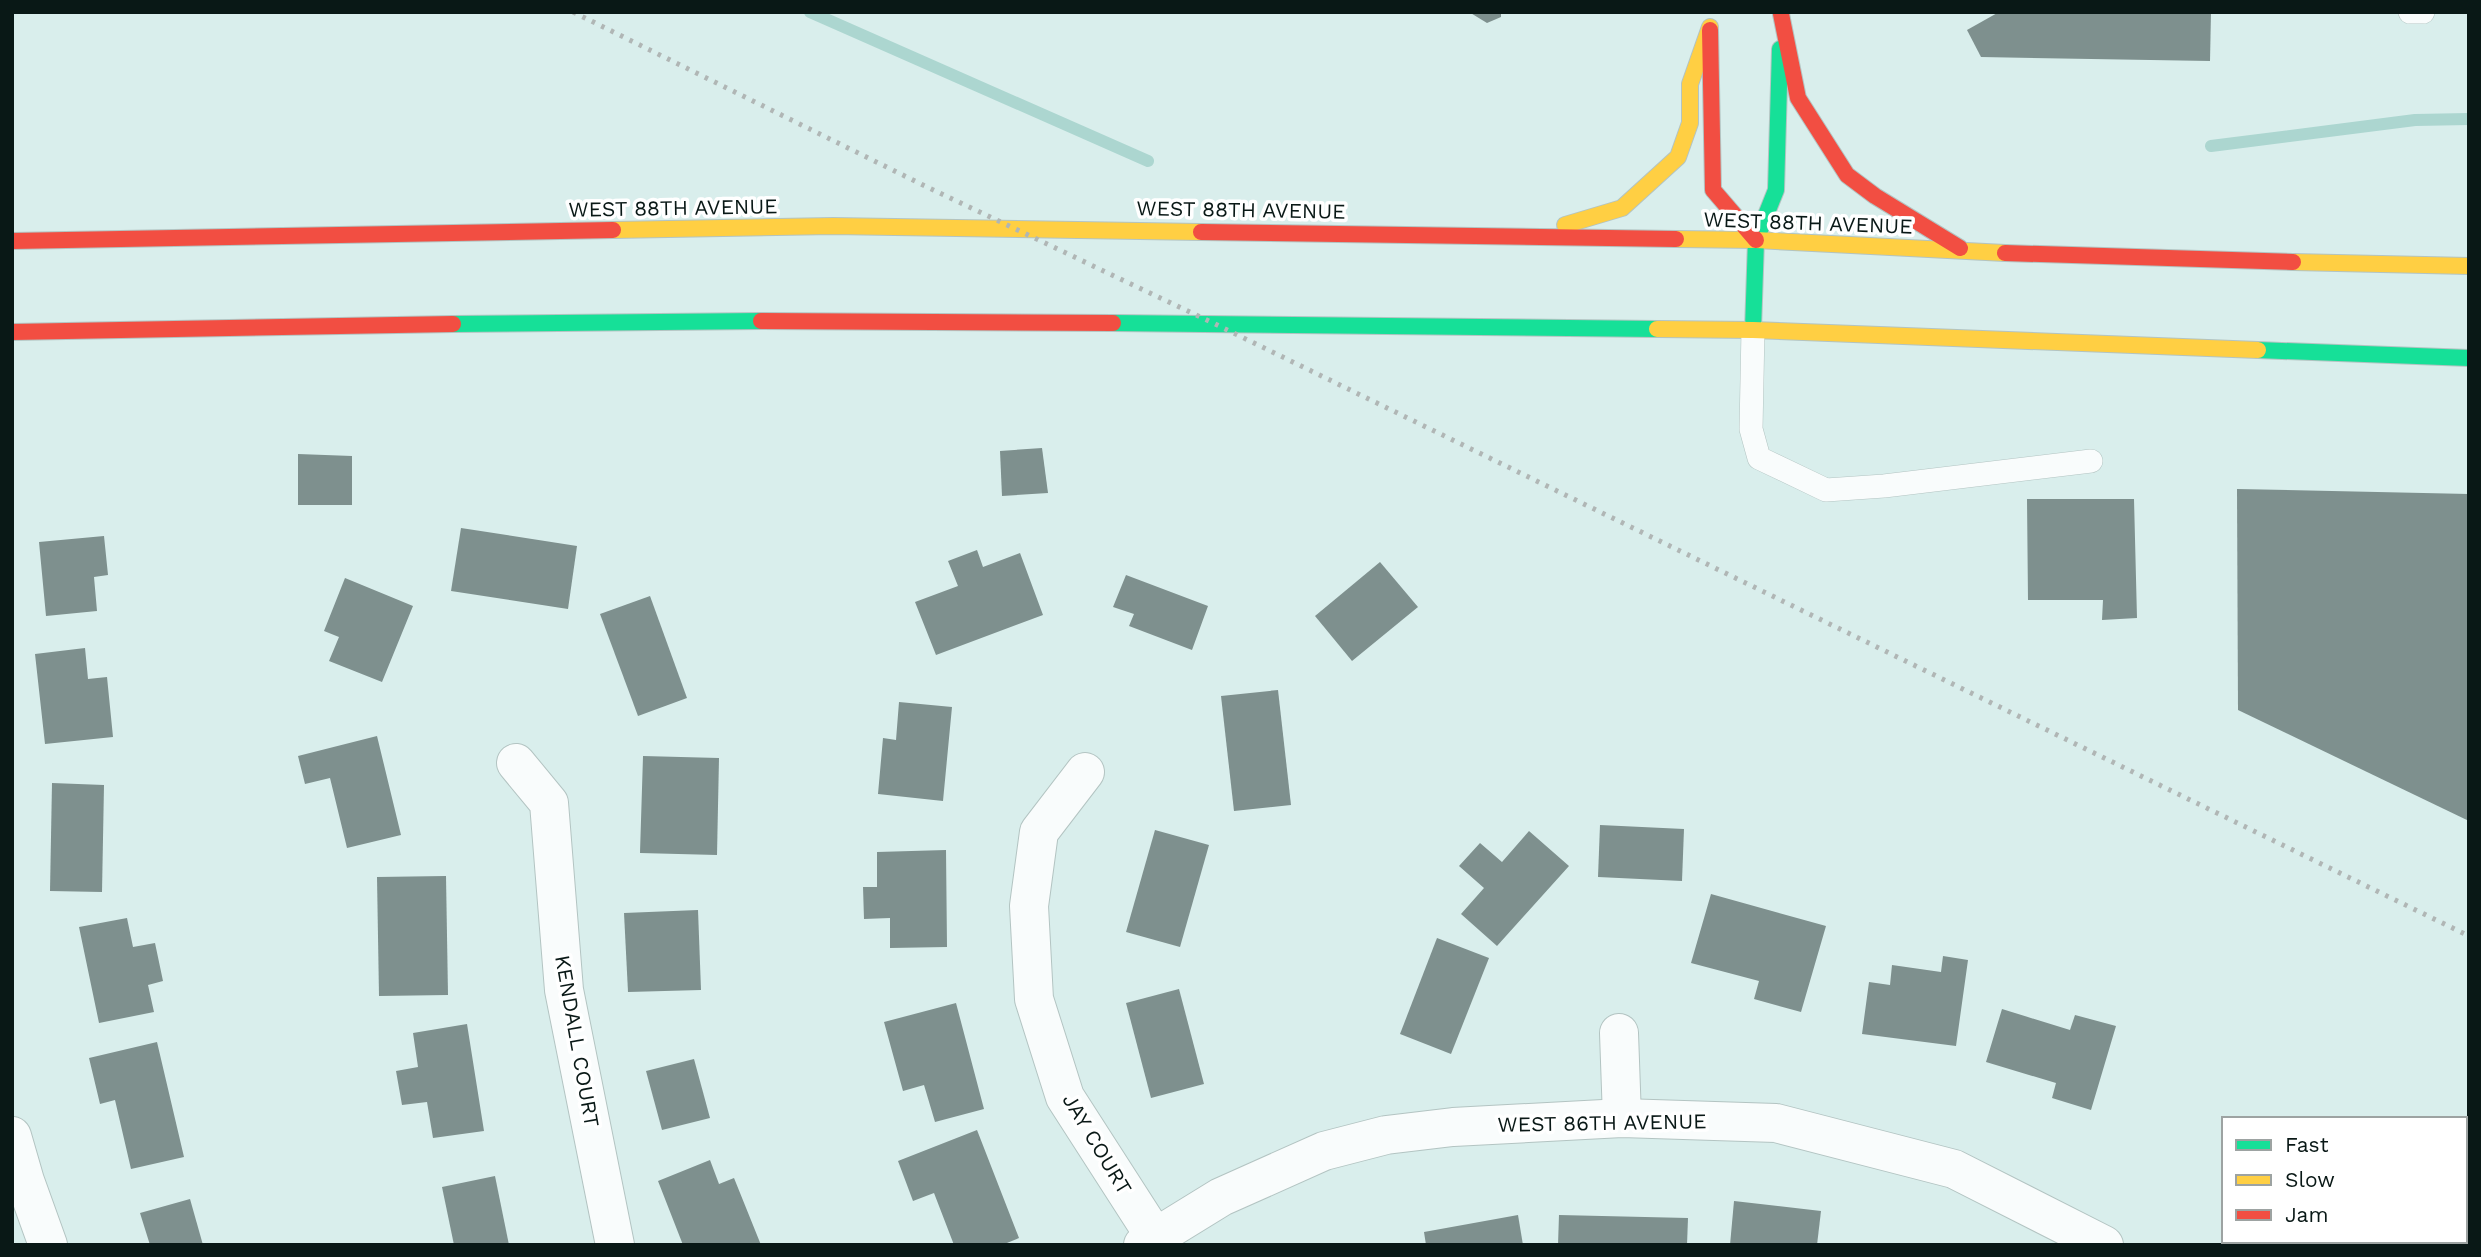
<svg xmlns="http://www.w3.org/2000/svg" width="2481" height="1257" viewBox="0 0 2481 1257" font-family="'Work Sans',sans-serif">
<rect width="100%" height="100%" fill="#d9eeec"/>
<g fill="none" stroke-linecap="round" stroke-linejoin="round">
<g stroke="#acd6d0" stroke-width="12">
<path d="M810,12l338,149"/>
<path d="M2211,146l204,-26 54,-1"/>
</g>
</g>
<g fill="#7e908e">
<path d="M1469,12h32v5l-14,6z"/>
<path d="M1999,12h212l-1,49 -229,-4 -14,-27z"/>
<path d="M1042,448l6,45 -46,3 -2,-45z"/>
<path d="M298,454l54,2v49h-54z"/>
<path d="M2237,489l232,5v327l-231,-111z"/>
<path d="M2027,499h107l3,119 -35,2 1,-20h-75z"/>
<path d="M461,528l116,18 -9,63 -117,-18z"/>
<path d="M104,536l4,39 -14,2 3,34 -51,5 -7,-74z"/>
<path d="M977,550l6,17 37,-14 23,62 -107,40 -21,-53 43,-16 -10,-25z"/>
<path d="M1380,562l38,45 -66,54 -37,-45z"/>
<path d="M1126,575l82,31 -16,44 -63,-24 5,-12 -21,-7z"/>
<path d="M345,578l68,28 -31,76 -53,-21 10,-24 -15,-6z"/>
<path d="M650,596l37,102 -49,18 -38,-102z"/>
<path d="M85,648l3,31 19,-2 6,60 -68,7 -10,-90z"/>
<path d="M1278,690l13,115 -57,6 -13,-115z"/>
<path d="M899,702l53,5 -9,94 -65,-7 5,-56 13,2z"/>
<path d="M377,736l24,99 -54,13 -17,-70 -25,6 -7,-28z"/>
<path d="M643,756l76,2 -2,97 -77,-2z"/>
<path d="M52,783l52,2 -2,107 -52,-1z"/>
<path d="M1600,825l84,4 -2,52 -84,-4z"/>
<path d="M1155,830l54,15 -29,102 -54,-15z"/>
<path d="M1529,831l40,35 -72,80 -36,-32 23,-26 -25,-22 21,-23 22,19z"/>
<path d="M946,850l1,97 -57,1v-30l-26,1 -1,-32h14v-35z"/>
<path d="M446,876l2,119 -69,1 -2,-119z"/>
<path d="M1711,894l115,32 -25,86 -47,-13 5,-18 -68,-18z"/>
<path d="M698,910l3,80 -73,2 -4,-79z"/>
<path d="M127,918l6,29 22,-4 8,38 -15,4 6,27 -55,11 -20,-96z"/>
<path d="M1437,938l52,20 -38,96 -51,-20z"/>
<path d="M1943,956l25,4 -12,86 -94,-12 7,-52 21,3 2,-20 49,7z"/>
<path d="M1179,989l25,95 -53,14 -25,-95z"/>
<path d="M956,1003l28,106 -49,13 -11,-37 -21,6 -19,-69z"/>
<path d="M2002,1009l68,21 5,-15 41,11 -25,84 -39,-12 4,-15 -70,-21z"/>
<path d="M467,1024l17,107 -51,7 -6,-36 -25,3 -6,-34 22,-4 -5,-34z"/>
<path d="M157,1042l27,115 -53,12 -16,-69 -15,4 -11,-46z"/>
<path d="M694,1059l16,59 -48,12 -16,-59z"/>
<path d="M977,1130l42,108 -17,7h-48l-20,-52 -21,8 -15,-40z"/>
<path d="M710,1160l9,24 15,-6 27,67h-78l-25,-64z"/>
<path d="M495,1176l14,69h-55l-12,-58z"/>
<path d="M190,1199l13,46h-53l-10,-32z"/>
<path d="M1734,1201l87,10 -4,34h-87z"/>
<path d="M1518,1215l5,30h-97l-2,-13z"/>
<path d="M1559,1215l129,3 -1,27h-129z"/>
<path d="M2348,1241h103l-2,4h-94z"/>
</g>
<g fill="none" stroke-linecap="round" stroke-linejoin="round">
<defs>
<g id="lane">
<path d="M2410,12h13"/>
<path d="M1753,330l-2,99 8,29 67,32 58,-4 207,-25"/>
</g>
<g id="street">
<path d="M516,763l33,40 15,187 51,255"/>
<path d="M1085,772l-46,60 -10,74 5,93 31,98 90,140"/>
<path d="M1619,1033l3,85"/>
<path d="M12,1136l13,45 23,64"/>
<path d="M1143,1245l78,-48 103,-46 62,-16 67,-8 169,-9 154,5 178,46 150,76"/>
</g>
<g id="fast">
<path d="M1113,323l544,6"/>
<path d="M453,324l308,-3"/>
<path d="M1753,330l3,-90 20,-50 4,-141"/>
<path d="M2258,350l211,8"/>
</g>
<g id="slow">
<path d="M1565,225l57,-17 56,-51 12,-34v-39l20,-57"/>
<path d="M613,230l220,-4 368,6"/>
<path d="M1676,239l80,1 249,13"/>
<path d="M2293,262l176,4"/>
<path d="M1657,329l96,1 505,20"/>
</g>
<g id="jam">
<path d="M1781,14l17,84 49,77 28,21 85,52"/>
<path d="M1710,30l3,160 43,50"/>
<path d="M1201,232l475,7"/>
<path d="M12,241l601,-11"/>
<path d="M2005,253l288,9"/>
<path d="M761,321l352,2"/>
<path d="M12,332l441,-8"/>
</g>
</defs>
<use href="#lane" stroke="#b3c4c2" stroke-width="24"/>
<use href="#street" stroke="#b3c4c2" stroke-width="40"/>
<use href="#fast" stroke="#b3c4c2" stroke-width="18"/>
<use href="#slow" stroke="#b3c4c2" stroke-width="18"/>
<use href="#jam" stroke="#b3c4c2" stroke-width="18"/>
<use href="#lane" stroke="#f9fcfc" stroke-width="23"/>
<use href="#street" stroke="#f9fcfc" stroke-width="38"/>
<use href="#fast" stroke="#16e098" stroke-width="16"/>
<use href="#slow" stroke="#ffcf43" stroke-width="16"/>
<use href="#jam" stroke="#f24e42" stroke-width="16"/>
<path stroke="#b0b6b5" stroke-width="5" stroke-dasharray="3.5 7" stroke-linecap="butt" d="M573,12l350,173 290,138 1256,613"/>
</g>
<g text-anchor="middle" stroke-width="7" stroke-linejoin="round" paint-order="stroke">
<g font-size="21" fill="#091816" stroke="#fff">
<text transform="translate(673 208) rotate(-1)" y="7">WEST 88TH AVENUE</text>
<text transform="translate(1241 210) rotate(1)" y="7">WEST 88TH AVENUE</text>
<text transform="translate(1808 223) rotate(2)" y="7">WEST 88TH AVENUE</text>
<text transform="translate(577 1041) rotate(80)" y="7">KENDALL COURT</text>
<text transform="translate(1602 1123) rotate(-1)" y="7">WEST 86TH AVENUE</text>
<text transform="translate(1097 1144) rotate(59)" y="7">JAY COURT</text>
</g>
</g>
<rect width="2481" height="1257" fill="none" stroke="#091816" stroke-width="28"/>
<rect x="2222" y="1117" width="245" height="126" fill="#ffffff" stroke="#9da3a2" stroke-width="2"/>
<rect x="2236" y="1140" width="35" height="10" fill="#16e098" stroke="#9da3a2" stroke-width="2"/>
<text x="2285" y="1152" font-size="21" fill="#091816">Fast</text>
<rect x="2236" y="1175" width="35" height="10" fill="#ffcf43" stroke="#9da3a2" stroke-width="2"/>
<text x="2285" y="1187" font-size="21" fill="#091816">Slow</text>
<rect x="2236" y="1210" width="35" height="10" fill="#f24e42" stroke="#9da3a2" stroke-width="2"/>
<text x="2285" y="1222" font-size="21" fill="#091816">Jam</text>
</svg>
